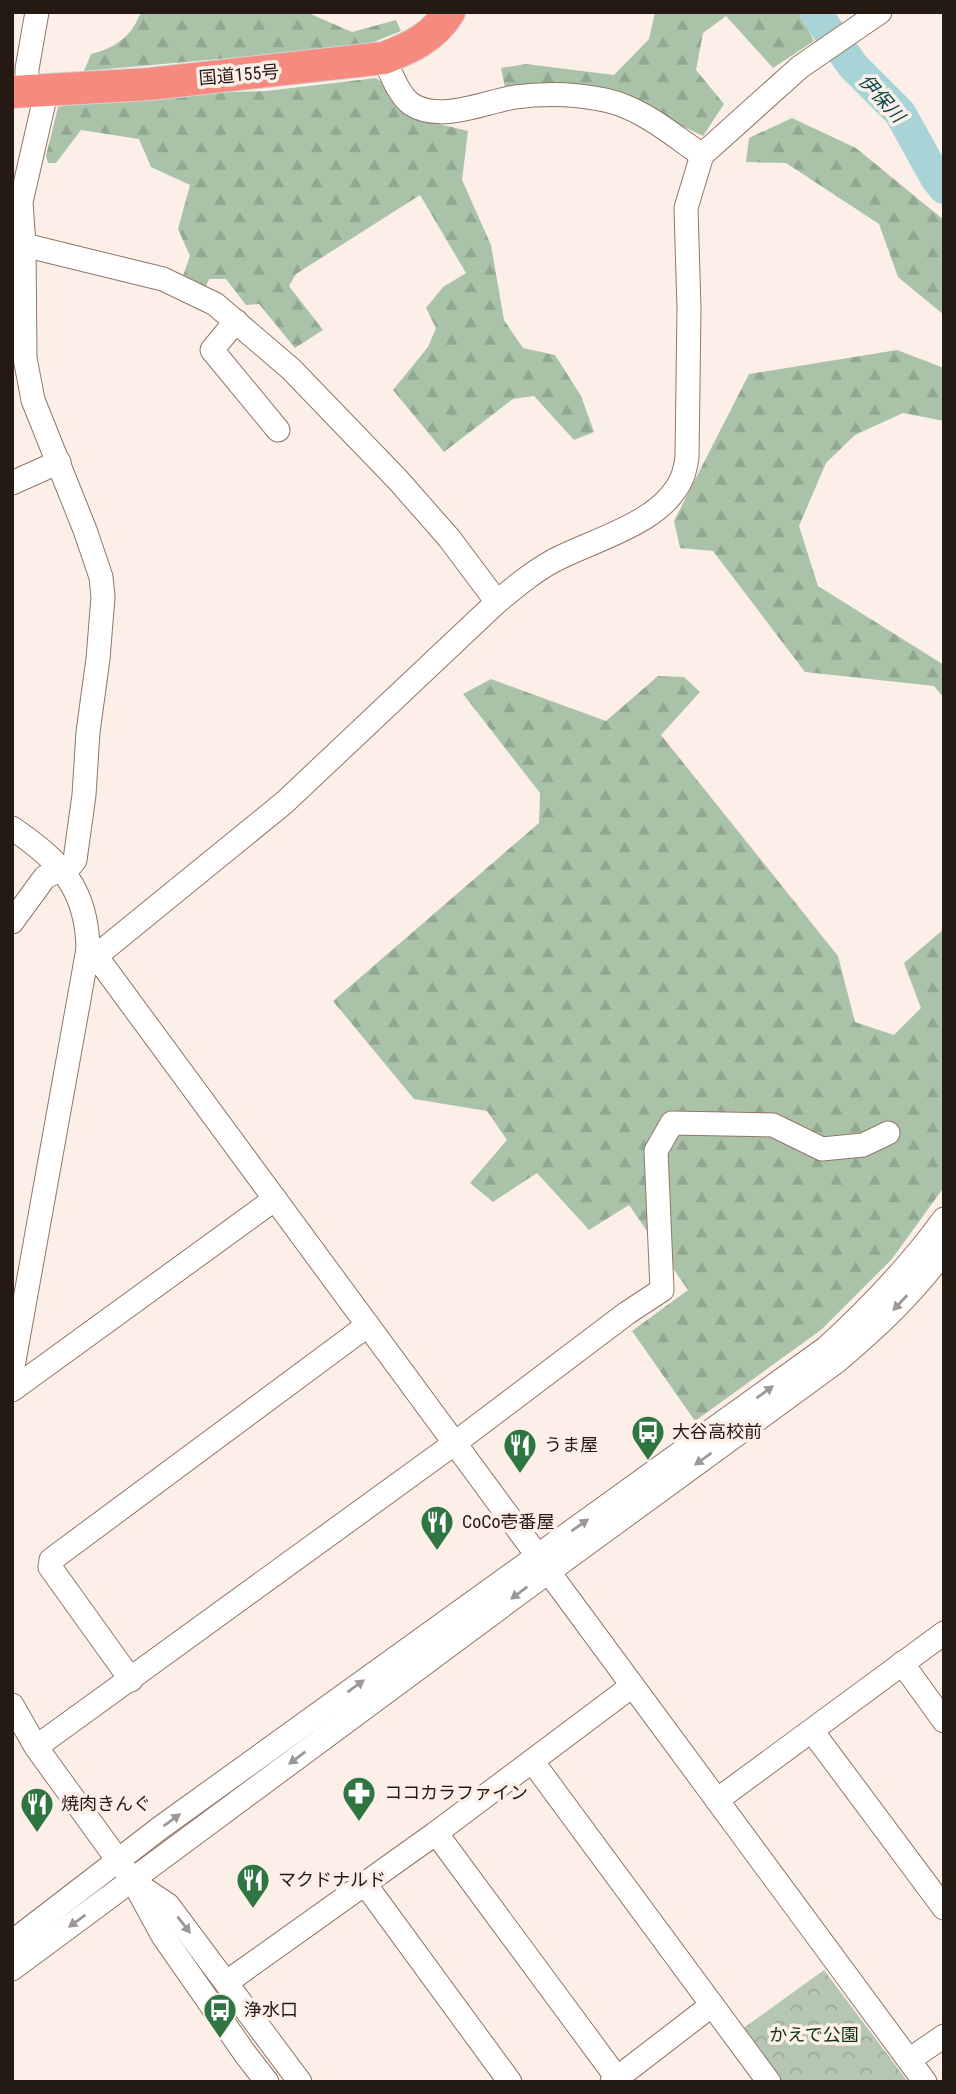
<svg xmlns="http://www.w3.org/2000/svg" width="956" height="2094" viewBox="0 0 956 2094" font-family="'Roboto Condensed','Noto Sans JP',sans-serif">
<defs>
<pattern id="forest-firs" width="22" height="20" patternUnits="userSpaceOnUse" patternTransform="scale(1.75)"><rect width="22" height="20" fill="#aac3a8"/><path d="M5 1l3.5 6h-7zM16 11l3.5 6h-7z" fill="#92a790"/></pattern>
<pattern id="park-crowns" width="20" height="18" patternUnits="userSpaceOnUse" patternTransform="scale(1.75)"><rect width="20" height="18" fill="#b5c7b3"/><path d="M2 6a3 3 0 1 1 6 0M12 15a3 3 0 1 1 6 0" fill="none" stroke="#9caa99"/></pattern>
</defs>
<rect width="100%" height="100%" fill="#fcefe8"/>
<g fill="url(#forest-firs)">
<path d="M141,12h165l46,20 44,-12 5,11 -37,15 -280,25 7,-17c26,-7 40,-17 50,-42z"/>
<path d="M655,12h144l15,29 -41,27 -47,-52 -23,17 -7,37 28,34 -21,32 -93,-45 -51,-8 -54,5 -4,-20 25,-4 88,11 35,-36z"/>
<path d="M376,78l20,14 22,27 50,12 -6,49 29,65 13,75 19,28 32,7 26,41 13,36 -20,8 -40,-44 -21,3 -69,53 -51,-62 35,-43 8,-19 -10,-20 17,-21 23,-14 -46,-78 -124,79 -7,12 34,44 -28,18 -36,-44 -13,1 -20,-26h-17l-4,10 -23,-10 8,-23 -12,-27 12,-44 -39,-18 -12,-28 -58,-9 -25,33h-8l-2,-7 12,-49 67,-11 141,-5z"/>
<path d="M792,118l64,30 88,72v95l-46,-38 -19,-53 -93,-61 -40,-1 3,-24z"/>
<path d="M897,350l47,18v53l-41,-8 -48,22 -29,28 -27,63 19,60 126,79v33l-10,-12 -129,-14 -92,-121 -33,-3 -6,-27 75,-147z"/>
<path d="M658,676l26,1 16,15 -39,43 177,221 17,66 39,13 27,-27 -17,-45 40,-34v258l-52,72 -71,71 -126,91 -63,-90 56,-41 -59,-85 -40,25 -52,-57 -44,29 -23,-19 37,-43 -20,-29 -73,-12 -81,-98 206,-178 1,-30 -77,-99 28,-15 115,42z"/>
</g>
<path fill="url(#park-crowns)" d="M824,1970l84,112h-133l-37,-50z"/>
<g fill="none" stroke-linecap="round" stroke-linejoin="round">
<path stroke="#a8d4d7" stroke-width="32" d="M815,12l38,54 47,47 36,65 8,10"/>
<defs>
<g id="minor">
<path d="M384,58c7,15 14,36 27,46 29,19 73,-2 104,-7 29,-4 61,-3 90,3 37,8 66,34 97,55"/>
<path d="M27,90v-21l10,-57"/>
<path d="M24,245l139,34 52,25 76,65 107,111 51,58 48,64"/>
<path d="M236,321l-24,29 66,80"/>
<path d="M12,483l47,-21"/>
<path d="M12,828c48,33 75,60 76,121l-76,423"/>
<path d="M12,922l33,-45 26,-12 4,-5 9,-65 4,-63 10,-73 5,-62 -2,-20 -16,-47 -52,-130 -8,-42 -1,-113 -3,-43 26,-113"/>
<path d="M88,949l8,7 441,599"/>
<path d="M96,956l189,-154 212,-200c18,-15 36,-30 56,-41 41,-22 109,-37 129,-83 3,-7 4,-14 5,-21l2,-148 -3,-101 16,-53 98,-88 80,-55"/>
<path d="M12,1390l263,-191"/>
<path d="M548,1571l377,511"/>
<path d="M902,1663l42,58"/>
<path d="M131,1680l-81,-113 1,-7 317,-235"/>
<path d="M12,1705l24,42 97,134 30,55 83,119 21,27"/>
<path d="M812,1731l132,177"/>
<path d="M36,1747l419,-304 172,-130 35,-23 -6,-139 16,-28 101,2 49,24 41,-4 25,-12"/>
<path d="M532,1761l237,321"/>
<path d="M717,1800l227,-167"/>
<path d="M436,1833l184,249"/>
<path d="M135,1883l33,22 132,177"/>
<path d="M365,1884l145,198"/>
<path d="M12,1942l148,-114 666,-480c44,-40 83,-81 118,-129"/>
<path d="M12,1969l517,-383 307,-224c40,-34 77,-68 108,-111"/>
<path d="M227,1982l209,-149 196,-147"/>
<path d="M909,2060l35,-24"/>
<path d="M612,2082l100,-77"/>
</g>
<path id="highway" d="M12,92l138,-8 234,-26c26,-10 50,-21 65,-46"/>
</defs>
<use href="#minor" stroke="#927666" stroke-width="25"/>
<use href="#highway" stroke="#d3d1d0" stroke-width="34"/>
<use href="#minor" stroke="#fff" stroke-width="23"/>
<use href="#highway" stroke="#f68a7f" stroke-width="32"/>
</g>
<defs><path id="oneway-solid" d="M-6-.8H1V-3.2L6.5 0L1 3.2V.8H-6Z" transform="scale(1.75)"/></defs>
<g fill="#9d9895">
<use href="#oneway-solid" transform="translate(900 1303) rotate(133)"/>
<use href="#oneway-solid" transform="translate(765 1392) rotate(-36)"/>
<use href="#oneway-solid" transform="translate(703 1459) rotate(144)"/>
<use href="#oneway-solid" transform="translate(580 1525) rotate(-35)"/>
<use href="#oneway-solid" transform="translate(519 1593) rotate(143)"/>
<use href="#oneway-solid" transform="translate(356 1686) rotate(-36)"/>
<use href="#oneway-solid" transform="translate(297 1758) rotate(143)"/>
<use href="#oneway-solid" transform="translate(172 1820) rotate(-36)"/>
<use href="#oneway-solid" transform="translate(77 1921) rotate(144)"/>
<use href="#oneway-solid" transform="translate(184 1925) rotate(52)"/>
</g>
<defs>
<symbol id="bus-pin" viewBox="-11 -11 22 30"><path d="M0 17L-7.5 6A9.5 9.5 0 1 1 7.5 6Z" fill="#2f7541" stroke="#fcefe8"/><path d="M-5-6H5V4H4V6H2V4H-2V6H-4V4H-5ZM-3.5-4V0h7V-4ZM-3.5 1.2v1.5H-2V1.2ZM2 1.2v1.5H3.5V1.2Z" fill="#fff"/></symbol>
<symbol id="restaurant-pin" viewBox="-11 -11 22 30"><path d="M0 17L-7.5 6A9.5 9.5 0 1 1 7.5 6Z" fill="#2f7541" stroke="#fcefe8"/><path d="M-5-6h1v4h1v-4h1v4h1v-4h1v5L-1.5 .5V6h-2V.5L-5-1ZM5-6V6H3V1.5H1.5Q1.5-4 5-6Z" fill="#fff"/></symbol>
<symbol id="pharmacy-pin" viewBox="-11 -11 22 30"><path d="M0 17L-7.5 6A9.5 9.5 0 1 1 7.5 6Z" fill="#2f7541" stroke="#fcefe8"/><path d="M-2-6h4v4h4v4h-4v4h-4v-4h-4v-4h4Z" fill="#fff"/></symbol>
</defs>
<g fill-rule="evenodd">
<use href="#bus-pin" x="629" y="1413" width="38" height="52"/>
<use href="#restaurant-pin" x="501" y="1426" width="38" height="52"/>
<use href="#restaurant-pin" x="418" y="1503" width="38" height="52"/>
<use href="#pharmacy-pin" x="340" y="1774" width="38" height="52"/>
<use href="#restaurant-pin" x="18" y="1785" width="38" height="52"/>
<use href="#restaurant-pin" x="234" y="1861" width="38" height="52"/>
<use href="#bus-pin" x="201" y="1991" width="38" height="52"/>
</g>
<g text-anchor="middle" stroke-width="7" stroke-linejoin="round" paint-order="stroke">
<g font-size="18" fill="#251913" stroke="#fcefe8">
<text transform="translate(239 75) rotate(-5)" y="6">国道155号</text>
</g>
<g font-size="18" fill="#251913" stroke="#fcefe8" text-anchor="start">
<text x="672" y="1438">大谷高校前</text>
<text x="544" y="1451">うま屋</text>
<text x="462" y="1528">CoCo壱番屋</text>
<text x="384" y="1799">ココカラファイン</text>
<text x="61" y="1810">焼肉きんぐ</text>
<text x="278" y="1886">マクドナルド</text>
<text x="244" y="2016">浄水口</text>
</g>
<g font-size="18" fill="#0c320c" stroke="#fcefe8">
<text x="814" y="2041">かえで公園</text>
</g>
<g font-size="19" font-style="italic" fill="#02484c" stroke="#fcefe8">
<text transform="translate(882 98) rotate(48)" y="7">伊保川</text>
</g>
</g>
<rect width="956" height="2094" fill="none" stroke="#251913" stroke-width="28"/>
</svg>
